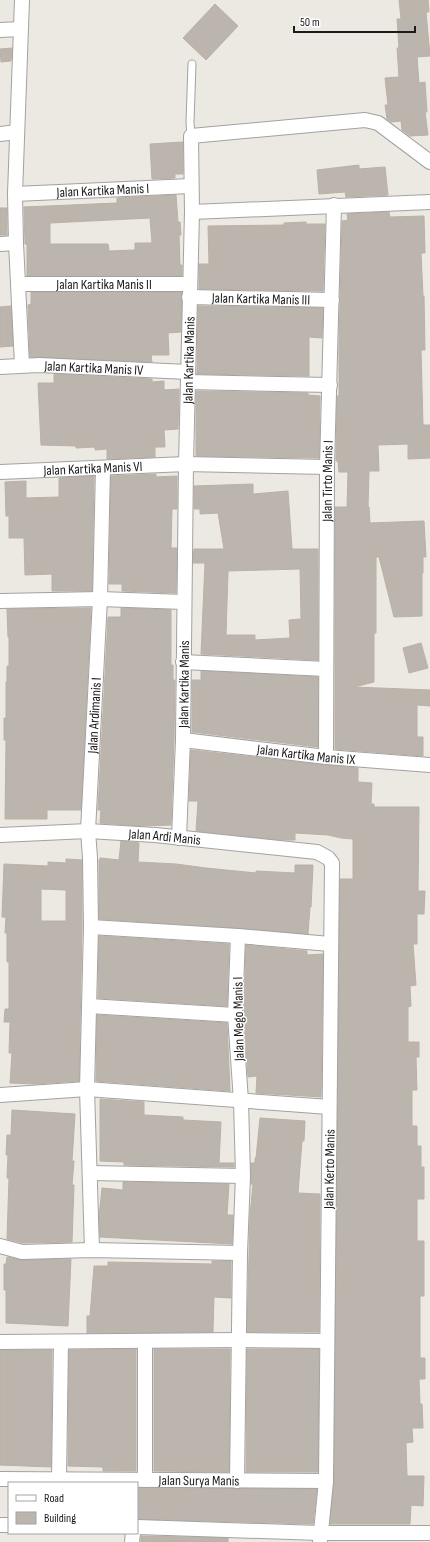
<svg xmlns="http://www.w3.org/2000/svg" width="430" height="1542" viewBox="0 0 430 1542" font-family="'Sofia Sans Condensed',sans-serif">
<rect width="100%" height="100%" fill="#ebe9e1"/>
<g fill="#bbb5ae" stroke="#bcb0a5" fill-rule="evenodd">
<path d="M399,0h29l1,12h-3l4,44 -13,1 2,26 6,-1 2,30h-2l3,23 -18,1 -8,-6 -1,-9 -10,1 -4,-3 -2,-14h3l-3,-27 14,-1 -2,-29h2l-2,-29h4z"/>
<path d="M215,4l23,22 -32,34 -23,-22z"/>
<path d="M12,48l-1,13 -10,1 -1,-13z"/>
<path d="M183,142v32h-8v4l-23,1 -2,-35z"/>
<path d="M359,165v4l26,-2 3,28 -42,2 -1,-5 -26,2 -2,-24z"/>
<path d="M176,195l2,27h2l1,13h-2l1,30h2v11h-155v-32h-2l-1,-37 93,-4v-5zM150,218l2,25h-17v7l-26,1 -1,-7h-58v-21z"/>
<rect x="0" y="208" width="7" height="27"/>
<path d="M389,212l1,5 34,-1 1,37h-4l2,43h1l1,54h-4l2,75h7v33l-22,1v-15l-30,1 1,26h-10l-1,36h1l1,16 54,-2 2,36h-3v16h-1v43l-28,1 -15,-60h-3v76h-2v49l-20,5 76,3v16l-13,-1v32h6v19l-88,-7v-242h12l1,-35h-9l-1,-11h-2l1,-65h2v-50l3,-125 6,-1 -1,-6z"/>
<path d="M306,222v2h19l-2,67 -124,-2v-25h10l-1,-38 76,-1v-2z"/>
<path d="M31,292h151l-1,40 -13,1 1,22h-18l1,7 -122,-5 -2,-52 3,-1z"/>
<path d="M11,306l2,40 -13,1v-40z"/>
<path d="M198,306l125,2 -1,30 -13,-1v39l-112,-2z"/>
<path d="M54,374l98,5v3l12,-1v9l15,-1 -1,40 -14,1 1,17h-10v10l-48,2v-10l-12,1v-3l-19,1v-2l-35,-1 -3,-62h16z"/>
<path d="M196,391l112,2v2l12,1 -1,62 -123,-2z"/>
<path d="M156,474v3l21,-1v33h-5l-1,39h6l-1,45 -54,-2v-7h-13l2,-108z"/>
<path d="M94,476l-2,115h-40v-17l-27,1 -1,-37h-15v-22h-3l-1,-34 21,-1v17l33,-1v-19z"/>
<path d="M253,484v10l35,-3 4,58h26v111l-117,-6 4,-91h-12l1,-14h30l-6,-36 -18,1v-5h-6v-23zM300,569l1,50 -12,1 1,18 -35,2v-5h-29l2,-64z"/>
<path d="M91,608l-10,202h-34v9h-42l1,-79h-2v-22h2v-36h1v-16h2v-29h-1l-1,-28z"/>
<path d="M121,608l50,2v55h2v15h2l-1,60 -3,85 -31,1 -40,-3 1,-13h-3l10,-193h13z"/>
<path d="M421,643l7,25 -19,5 -6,-25z"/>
<path d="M201,671l117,6v70l-126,-15v-52h9z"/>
<path d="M191,750l134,15 33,3v14l14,1 -1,21h3v3h45l-1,84h7l-1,23h-7v30h-4l3,41 -6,1 1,20 -3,1v35h11v15h-3l1,33h-5v36h5v20h4v21h3v32h-7v42h7v55h-4v62h5v21h-6l1,25h2l1,24h-11l1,14 -7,1 1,33h17l-1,30 -12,-1 -1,19h-80l4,-43 6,-602h13v-40l-12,-1 -13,-3 -33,-2v7h-13l-86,-9 2,-30h-9z"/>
<path d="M121,841l18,2 -1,19 38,2 30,4 50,5v-2l39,2v-8h18l-2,42h-1l-2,27 -69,-6 -140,-9v-59h1v-2l19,2z"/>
<path d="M66,859l16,1v67l-3,154 -44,3 -25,-1 2,-30h-3l1,-31h-6l1,-13h4v-47h-2v-29h-2l1,-16h-4l2,-53 44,2v-4l18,1zM41,889l25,1v31h-25z"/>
<path d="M99,936l130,8 -2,62 -129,-8z"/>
<path d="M246,945l61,6v4l16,-1 -2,143 -65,-4 1,-17 -9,1 -4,-62z"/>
<path d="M97,1015l130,8 3,68 -134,-10z"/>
<path d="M100,1099l44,3v13l39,2v3l38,2 -2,41h15v4l-110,-2v-3l-24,-1z"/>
<path d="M12,1110l63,4 -3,47h2l-2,24h2l-2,57 -49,1 -16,-4 2,-61h-2l1,-23h-2l1,-20h4z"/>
<path d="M260,1118l45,3 -1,20h-2l-4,52 22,1 -1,138h-72l3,-116 3,-32h-2v-21h4v-5h1z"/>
<path d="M123,1182l106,2 -2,31h6l-1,29 -132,-7 -1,-20 3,-29 21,2z"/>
<path d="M7,1257l15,3 49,-1 -3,67 -62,-3v-33h-2v-26h2z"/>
<path d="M212,1261h19v37l-17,-1 -1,35 -126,1v-17h3l4,-50h14v-4l104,2z"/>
<path d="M136,1349v122h-33v-4l-35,-1 1,-116z"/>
<path d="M154,1349h76l-1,123 -75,-1z"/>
<path d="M247,1349h72l-1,123h-72z"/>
<path d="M0,1350h52l-1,117 -51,-2z"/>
<path d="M137,1488l180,1 -4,35 -176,-5z"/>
<path d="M141,1536l87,2v4h-87z"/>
</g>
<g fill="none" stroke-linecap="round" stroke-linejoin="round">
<defs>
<path id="service" d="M191,136l-1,-14 2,-58"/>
<g id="minor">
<path d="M22,0l-7,194 1,49 6,122"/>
<path d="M0,30l20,-1"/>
<path d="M0,134l17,-2"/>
<path id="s1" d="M15,194l176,-8"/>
<path d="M192,212l238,-10"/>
<path d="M0,244l16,-1"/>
<path id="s2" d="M19,284h171"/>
<path id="s3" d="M189,297l143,3"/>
<path id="s4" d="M0,367l39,-2 149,7"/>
<path d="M188,382l142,3"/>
<path id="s5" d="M0,472l186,-8 141,3"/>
<path d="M0,601l100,-2 84,3"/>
<path d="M183,662l143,7"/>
<path id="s6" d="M183,740l143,17 104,8"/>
<path id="s7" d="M326,757l1,-290 7,-262"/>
<path id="s8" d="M0,835l88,-4 67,4 162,17 11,6 4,5 -6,618 -6,61"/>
<path id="s9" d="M179,838l4,-98 3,-276 6,-252 -1,-76 174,-16 13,3 52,39"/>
<path d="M91,927l147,9 92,8"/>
<path d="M89,1006l146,9"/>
<path d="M0,1095l87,-6 242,18"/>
<path d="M90,1173l153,3"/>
<path d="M0,1246l22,6 70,-2 148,3"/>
<path id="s10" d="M92,1250l-5,-161 4,-162 -1,-69 -2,-27 12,-232 3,-131"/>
<path d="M0,1342l239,-2 88,1"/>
<path id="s11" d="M0,1479l326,2"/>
<path d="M59,1479l2,-137"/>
<path d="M145,1480v-139"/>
<path d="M237,1481l3,-228 3,-77 -2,-75 -6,-86 3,-79"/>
<path d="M0,1525h9"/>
<path d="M137,1527l183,6h110"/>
<path d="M132,1542l1,-9"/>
</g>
</defs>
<use href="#service" stroke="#a2a2a2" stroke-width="9"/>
<use href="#minor" stroke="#a2a2a2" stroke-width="16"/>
<use href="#service" stroke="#fff" stroke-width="7"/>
<use href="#minor" stroke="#fff" stroke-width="14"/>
</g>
<g text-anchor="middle" stroke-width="3" stroke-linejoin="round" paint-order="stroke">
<g font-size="14" fill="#1b1b1b" stroke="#fff">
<text dy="5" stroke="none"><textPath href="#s1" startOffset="88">Jalan Kartika Manis I</textPath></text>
<text dy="5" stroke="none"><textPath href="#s2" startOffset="85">Jalan Kartika Manis II</textPath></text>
<text dy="5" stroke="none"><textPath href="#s3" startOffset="72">Jalan Kartika Manis III</textPath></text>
<text dy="5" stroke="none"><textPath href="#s9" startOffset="478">Jalan Kartika Manis</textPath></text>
<text dy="5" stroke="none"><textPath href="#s4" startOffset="94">Jalan Kartika Manis IV</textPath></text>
<text dy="5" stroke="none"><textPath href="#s5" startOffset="93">Jalan Kartika Manis VI</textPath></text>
<text dy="5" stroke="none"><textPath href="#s7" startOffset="276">Jalan Tirto Manis I</textPath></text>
<text dy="5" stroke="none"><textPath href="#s9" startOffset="154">Jalan Kartika Manis</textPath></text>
<text dy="5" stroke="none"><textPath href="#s10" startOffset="535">Jalan Ardimanis I</textPath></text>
<text dy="5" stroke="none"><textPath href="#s6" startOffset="124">Jalan Kartika Manis IX</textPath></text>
<text dy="5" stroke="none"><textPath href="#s8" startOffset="165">Jalan Ardi Manis</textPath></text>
<text transform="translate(238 1019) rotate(-91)" y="5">Jalan Mego Manis I</text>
<text transform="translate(329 1169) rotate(-89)" y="5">Jalan Kerto Manis</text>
<text dy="5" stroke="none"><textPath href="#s11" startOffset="199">Jalan Surya Manis</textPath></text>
</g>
</g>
<rect x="8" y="1482" width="130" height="52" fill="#ffffff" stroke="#a4a4a4"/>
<rect x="16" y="1495" width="20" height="6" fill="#ffffff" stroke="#a4a4a4"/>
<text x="44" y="1502" font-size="12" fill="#1b1b1b">Road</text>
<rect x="16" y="1512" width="20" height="12" fill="#bbb5ae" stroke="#a4a4a4"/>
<text x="44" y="1522" font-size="12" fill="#1b1b1b">Building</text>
<path d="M294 26v6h121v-6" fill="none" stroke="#1b1b1b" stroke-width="2"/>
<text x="300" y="26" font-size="12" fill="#1b1b1b" stroke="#ffffff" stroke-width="3" paint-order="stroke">50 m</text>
</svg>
